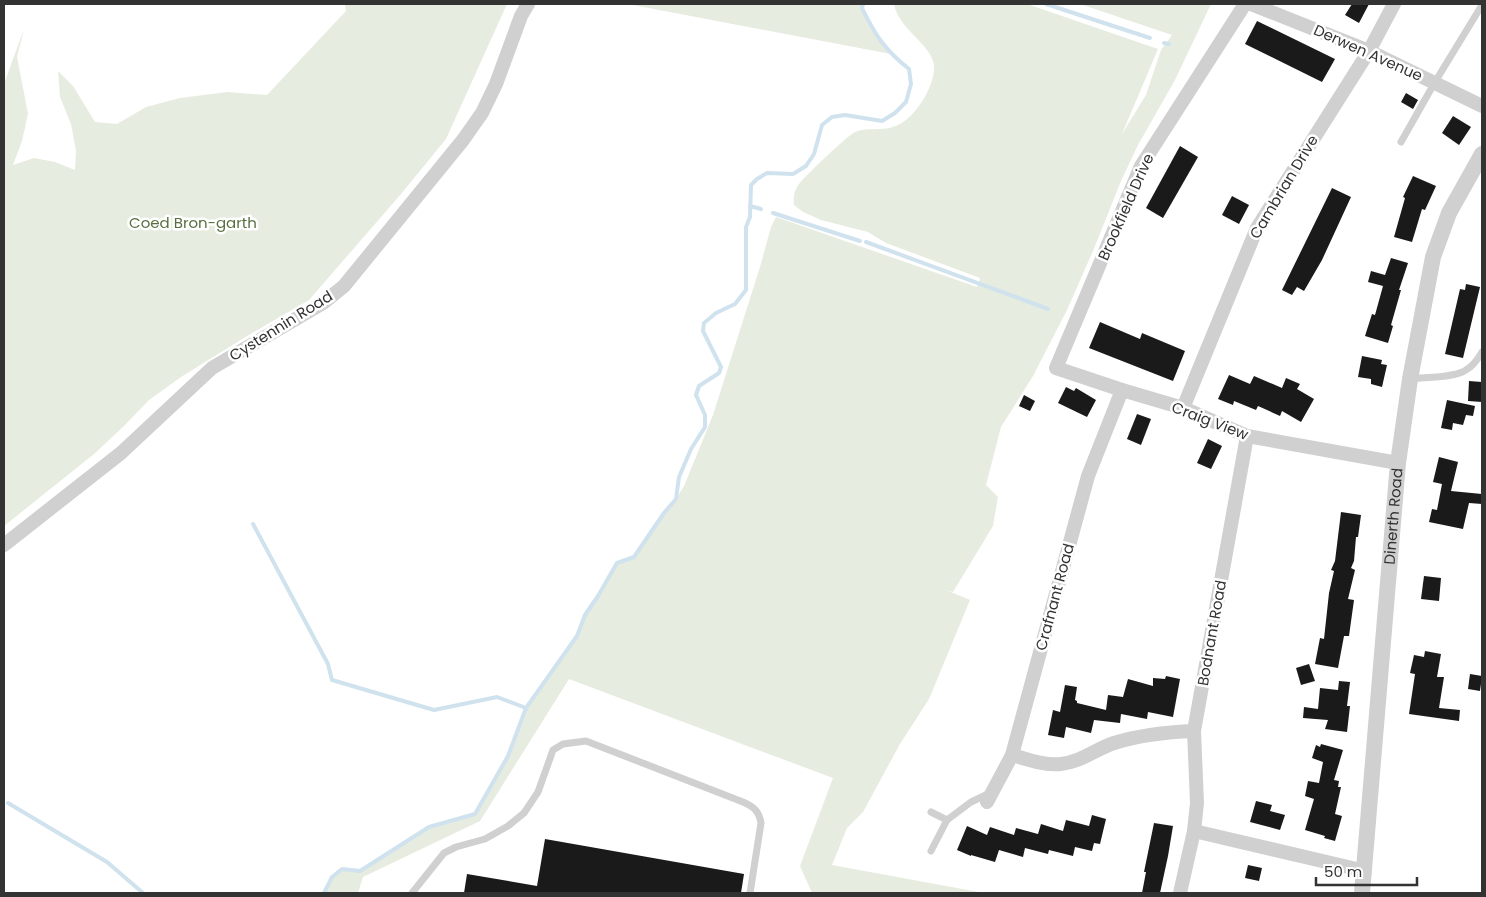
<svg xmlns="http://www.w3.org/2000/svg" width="1486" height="897" viewBox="0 0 1486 897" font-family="Poppins,sans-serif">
<rect width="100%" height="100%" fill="#fff"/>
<g fill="#e6ecdf">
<path d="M345,4h162l-61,135 -45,55 -92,106 -62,36 -66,41 -32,23 -25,26 -30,28 -90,72v-442l20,-55 -7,28 11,57 -6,27 -9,24 21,-7 21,4 20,8 1,-19 -5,-27 -11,-27 -2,-26 15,15 22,36 22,2 29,-17 34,-9 47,-6 40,3 79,-84z"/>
<path d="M634,4h229l-1,4 11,23 18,23 -258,-49z"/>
<path d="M894,4h133l131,45 -36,85 24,-39 15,-45 11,-15 -92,-31h131l-36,76 -37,65 -17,36 -28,70 -26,59 -34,66 -32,51 -15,58 12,12 -5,29 -40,66 -7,-2 24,10 -41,99 -29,45 -37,68 -16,16 -15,37 152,28h-172l-12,-27 33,-88 -264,-99 -89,142 -117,56 -5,16h-33l7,-16 10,-8 18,2 69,-44 46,-13 33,-58 18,-48 51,-72 8,-21 13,-19 19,-33 17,-6 42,-58 8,-13 29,-71 47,-148 11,-40 5,-10 201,70 3,-9 -94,-35 -18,-11 -47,-12 -18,-8 -9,-7c-1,-8 0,-14 5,-21 6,-8 49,-49 56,-52 12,-5 26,-1 38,-5 20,-5 42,-40 41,-60 0,-21 -36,-38 -40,-63z"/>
</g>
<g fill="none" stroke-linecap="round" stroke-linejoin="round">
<g stroke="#cfe2ee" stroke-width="4">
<path d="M1046,4l104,34"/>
<path d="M1164,43l5,1"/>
<path d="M750,206l11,3"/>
<path d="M773,213l87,28"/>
<path d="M866,242l182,67"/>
<path d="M253,524l75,140 4,16 102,30 63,-13 29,11"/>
<path d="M8,803l99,59 36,31"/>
<path d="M324,893l8,-16 10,-8 18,2 69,-44 46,-13 33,-58 18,-48 51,-72 8,-21 13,-19 19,-33 17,-6 30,-44 12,-14 3,-22 12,-28 14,-22v-12l-9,-20 3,-9 20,-13 2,-6 -18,-36 1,-8 12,-10 19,-9 11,-14v-63l4,-10 1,-32 6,-6 10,-6 26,1 13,-8 8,-12 8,-29 10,-8 13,-2 37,6 13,-8 11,-11 5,-18 -2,-15c-24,-19 -34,-34 -47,-61l1,-4"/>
</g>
</g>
<g fill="#1a1a1a">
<path d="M1352,4h17l-10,19 -14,-8z"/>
<path d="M1257,21l78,38 -13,23 -77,-38z"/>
<path d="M1406,93l12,7 -5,9 -12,-7z"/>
<path d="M1453,116l18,11 -12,18 -17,-12z"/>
<path d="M1180,146l18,11 -35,61 -17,-10z"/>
<path d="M1413,176l23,10 -11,24 -3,-1 -10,33 -18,-5 11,-39 -2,-1z"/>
<path d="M1332,188l19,9 -29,63 -18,31 -7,-4 -5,8 -10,-5z"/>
<path d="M1232,196l17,9 -10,19 -17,-9z"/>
<path d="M1391,258l17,5 -9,27h2l-10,35 2,1 -5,17 -23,-7 7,-22 3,1 8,-29 -15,-4 3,-11 14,4z"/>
<path d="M1466,284l14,3 -17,71 -18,-4 15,-65 5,1z"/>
<path d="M1100,322l40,17 2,-6 43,18 -12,30 -84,-33z"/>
<path d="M1362,356l20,4 -1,4 6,1 -5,22 -11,-3v-5l-13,-2z"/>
<path d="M1229,375l21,9 4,-8 28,12 4,-10 14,6 -3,5 17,10 -13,23 -19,-11 -2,5 -22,-10 -2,4 -22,-9 -1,4 -15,-6z"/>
<path d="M1469,381l13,1v20l-14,-1z"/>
<path d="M1066,387l8,4 2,-3 20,12 -9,17 -29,-14z"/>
<path d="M1024,395l11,6 -5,10 -11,-5z"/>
<path d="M1447,400l28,6 -2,10 -7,-1 -3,10 -10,-2 -1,7 -11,-2z"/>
<path d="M1137,414l14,5 -10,26 -14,-6z"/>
<path d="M1208,439l14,7 -11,23 -14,-6z"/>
<path d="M1439,457l19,5 -7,29 31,3v10l-13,-1 -6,26 -34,-7 3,-13 5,1 5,-26 -9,-2z"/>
<path d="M1341,512l20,3 -3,22h-2l-2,24 -3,7 4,2 -7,29 6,1 -5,36h-5l-6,32 -23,-4 5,-26 4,1 5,-46 5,-22 -3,-1 4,-9z"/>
<path d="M1424,576l17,2 -2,23 -18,-2z"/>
<path d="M1425,651l16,3 -4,23h7l-5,31 21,2 -1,11 -50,-7 6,-40 -5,-1 4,-18 10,2z"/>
<path d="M1309,664l6,17 -14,4 -5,-17z"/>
<path d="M1470,674l12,2 -2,15 -12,-2z"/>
<path d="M1166,676l14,3 -7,38 -25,-5 -1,7 -26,-5 -1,9 -26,-3 -3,13 -25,-6 -2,11 -16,-3 5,-25 7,2 5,-27 12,2 -2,13 2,1v2l29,7 2,-15 15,2 5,-18 25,7v-8l12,1z"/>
<path d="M1339,681l11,1 -3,24h3l-3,26 -22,-3 3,-9 -25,-2 1,-11 14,2 2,-21 18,2z"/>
<path d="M1321,744l22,6 -9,30 5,1 -1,6h3l-6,27 7,2 -7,25 -11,-3 1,-2 -20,-6 9,-31 -9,-3 3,-15 11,2 4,-21 -11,-4 4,-13 4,2z"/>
<path d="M1256,801l16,4 -2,6 15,4 -5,15 -30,-8z"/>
<path d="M1092,815l14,4 -6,25 -6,-1 -2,8 -17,-4 -2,9 -24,-6 -1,4 -23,-6 -2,9 -24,-7 -4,12 -24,-7v1l-14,-6 10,-24 20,9 3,-8 24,8 2,-7 22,6 3,-10 22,7 3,-11 23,6z"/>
<path d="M1154,823l19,3 -5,30 -8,37h-18l4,-21h-2z"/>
<path d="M545,839l199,35 -3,19h-277l3,-19 70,12z"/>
<path d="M1248,865l14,3 -3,13 -14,-3z"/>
</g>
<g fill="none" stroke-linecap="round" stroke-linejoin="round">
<g stroke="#d0d0d0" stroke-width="7">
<path d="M1401,142l34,-60 47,-77"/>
<path d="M1410,379c14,-2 45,-1 56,-9 7,-4 12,-11 16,-18"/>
<path d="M931,812l16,8 24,-18 17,-8"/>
<path d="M931,851l16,-31"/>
<path d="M412,893l32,-40 12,-6 29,-8 23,-13 16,-13 14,-21 15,-42 10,-6 23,-3 157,61c11,5 16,9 18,21l-11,70"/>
</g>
<g stroke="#d0d0d0" stroke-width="14">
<path d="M1245,4l-104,162 -85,202 66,22 61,18 64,28 151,27"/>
<path d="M1251,4l118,47 113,55"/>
<path d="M1183,408l74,-180 112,-177 25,-47"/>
<path d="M4,545l117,-92 91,-85 111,-65 21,-17 119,-146 19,-27 14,-29 25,-68 7,-12"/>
<path d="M1012,755c15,4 33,11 49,9 20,-2 35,-15 53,-21 26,-8 53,-11 80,-12"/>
<path d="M987,802l25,-47 76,-279 34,-86"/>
<path d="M1194,831l171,40"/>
<path d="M1180,893l14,-62 3,-28 -3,-72 53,-295"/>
</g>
<path stroke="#d0d0d0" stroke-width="16" id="s1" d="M1362,893l36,-430 12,-84 23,-122 16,-44 33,-59"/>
</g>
<g text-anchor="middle" stroke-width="5" stroke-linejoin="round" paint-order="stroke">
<g font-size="15" fill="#333" stroke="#fff">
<text transform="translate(1368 53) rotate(24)" y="5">Derwen Avenue</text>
<text transform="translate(1284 187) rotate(-59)" y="5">Cambrian Drive</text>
<text transform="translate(1126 207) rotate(-66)" y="5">Brookfield Drive</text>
<text transform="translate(281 326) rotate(-32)" y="5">Cystennin Road</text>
<text transform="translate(1210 421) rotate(21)" y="5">Craig View</text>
<text dy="5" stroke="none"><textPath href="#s1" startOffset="378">Dinerth Road</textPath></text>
<text transform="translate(1055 597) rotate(-75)" y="5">Crafnant Road</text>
<text transform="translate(1212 633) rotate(-80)" y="5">Bodnant Road</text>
</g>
<g font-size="15" fill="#56703f" stroke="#fff">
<text x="193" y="228">Coed Bron-garth</text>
</g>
</g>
<rect width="1486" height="897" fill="none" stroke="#333333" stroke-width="10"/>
<path d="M1316 877v8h101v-8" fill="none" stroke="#333333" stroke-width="2.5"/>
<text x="1324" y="877" font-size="15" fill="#333333" stroke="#ffffff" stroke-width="4" paint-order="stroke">50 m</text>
</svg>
